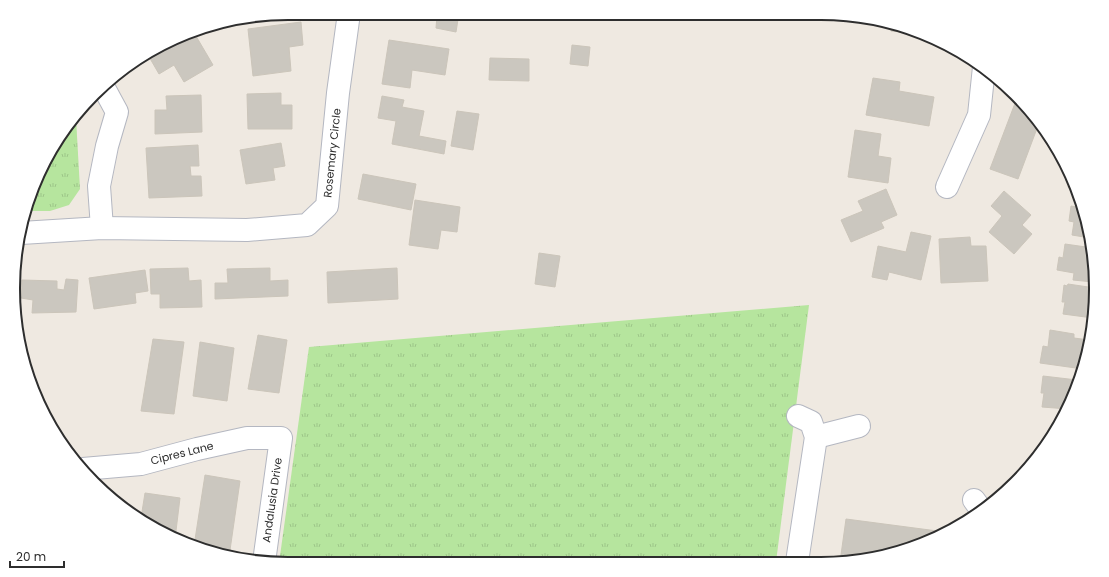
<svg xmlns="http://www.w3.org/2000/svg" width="1109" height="577" viewBox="0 0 1109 577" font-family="Poppins,sans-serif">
<defs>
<pattern id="grass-tufts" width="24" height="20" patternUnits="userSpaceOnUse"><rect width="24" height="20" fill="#b6e59e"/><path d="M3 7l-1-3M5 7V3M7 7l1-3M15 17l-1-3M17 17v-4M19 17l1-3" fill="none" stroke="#9dc588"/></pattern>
</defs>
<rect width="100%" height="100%" fill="#efe9e1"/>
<g fill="url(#grass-tufts)">
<path d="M76,118l4,71 -11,16 -19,6h-25l34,-75z"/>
<path d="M809,305l-33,257 -497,1 30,-216z"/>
</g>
<g fill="#cbc7bf" stroke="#cbc5ba">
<path d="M288,13h17v3l-52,4v-1z"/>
<path d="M416,13h43l-3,19 -20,-4 1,-12z"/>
<path d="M560,13h35l-1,6z"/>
<path d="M301,22l2,23 -14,2 2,24 -38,5 -5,-47z"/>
<path d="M892,22l30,12 -31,-3z"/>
<path d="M193,31l20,34 -29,17 -10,-17 -15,9 -11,-19z"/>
<path d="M389,40l60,9 -4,26 -33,-5 -2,18 -28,-4z"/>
<path d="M572,45l18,2 -2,19 -18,-2z"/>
<path d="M490,58l39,1v22l-40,-1z"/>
<path d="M873,78l27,4 -1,9 35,6 -5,29 -63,-11z"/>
<path d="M281,93v12h11v24h-44l-1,-35z"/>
<path d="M201,95l1,37 -47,2v-24h12l-1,-14z"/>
<path d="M382,96l22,4 -2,7 22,4 -5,25 27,5 -2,13 -52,-10 4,-23 -18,-3z"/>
<path d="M1017,98l11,9 11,16 -21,56 -28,-10z"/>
<path d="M457,111l22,3 -6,36 -22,-4z"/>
<path d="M855,130l26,4 -3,22 13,2 -3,25 -40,-6z"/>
<path d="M281,143l4,23 -12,2 2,12 -29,4 -6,-34z"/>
<path d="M198,145l1,21h-9l1,10h10l1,20 -53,2 -3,-50z"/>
<path d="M1069,172l8,18 -9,-3 2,-5 -4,-1z"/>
<path d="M363,174l53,10 -5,26 -53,-11z"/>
<path d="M886,189l11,26 -16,7 3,6 -33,14 -10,-22 22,-9 -5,-10z"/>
<path d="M1004,191l27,24 -9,10 10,9 -18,20 -25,-22 13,-16 -11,-10z"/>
<path d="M415,200l45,7 -3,25 -16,-2 -3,19 -29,-4z"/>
<path d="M1071,206l12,2 7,30 -18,-3 2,-13 -5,-1z"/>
<path d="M911,232l20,4 -10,44 -32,-8 -2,8 -15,-3 6,-31 28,6z"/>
<path d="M970,237l1,9h15l2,35 -47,2 -2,-44z"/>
<path d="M1065,244l28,4 1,24 -1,10 -20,-2 1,-7 -17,-3 2,-13 4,1z"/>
<path d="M539,253l21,3 -5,31 -20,-3z"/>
<path d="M188,268l1,13 12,-1 1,27 -42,1v-14h-9l-1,-25z"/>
<path d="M270,268v13l18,-1v16l-73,3v-16h13l-1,-14z"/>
<path d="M397,268l1,31 -70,4 -1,-31z"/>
<path d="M145,270l3,21 -13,2 1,10 -42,6 -5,-31z"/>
<path d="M66,279l12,1 -2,32 -44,1 1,-13 -12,-2 1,-18 35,1v8l7,1z"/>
<path d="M1068,284l27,4v19l-2,11 -30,-4 2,-12h-3l2,-17 3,1z"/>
<path d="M1050,330l24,4v4l15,2 -3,20 -3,9 -43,-6 3,-17 5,1z"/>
<path d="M258,335l29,5 -8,53 -31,-4z"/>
<path d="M153,339l31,3 -10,72 -33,-3z"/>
<path d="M200,342l34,6 -7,53 -34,-5z"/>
<path d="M1043,376l34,4v7l-9,22 -26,-2 2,-14h-3z"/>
<path d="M205,475l35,6 -11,76 -12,-2 -23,-9z"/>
<path d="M145,493l35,5 -5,41 -9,-4 -25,-17z"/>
<path d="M846,519l99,13 -19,11 -69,19h-17z"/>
</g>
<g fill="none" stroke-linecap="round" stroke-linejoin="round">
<defs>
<g id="minor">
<path d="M947,187l32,-72 5,-48"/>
<path d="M102,228l-3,-42 8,-40 10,-34 -13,-24"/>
<path d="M21,233l81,-5 145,2 60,-5 20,-19 11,-113 11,-80"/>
<path d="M816,437l43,-11"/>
<path d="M83,469l58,-5 56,-15 50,-11h34l-17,124"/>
<path d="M974,500l8,11"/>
<path d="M797,562l19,-125 -5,-15 -13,-6"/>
</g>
</defs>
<use href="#minor" stroke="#b4b7c1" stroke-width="24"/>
<use href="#minor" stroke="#fff" stroke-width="22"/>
</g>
<g text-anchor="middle" stroke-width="3" stroke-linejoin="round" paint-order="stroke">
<g font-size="11" fill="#2e2e2e" stroke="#fff">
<text transform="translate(332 153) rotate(-84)" y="4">Rosemary Circle</text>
<text transform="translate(182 453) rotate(-14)" y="4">Cipres Lane</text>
<text transform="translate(272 500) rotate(-82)" y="4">Andalusia Drive</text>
</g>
</g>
<path d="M0 0H1109V577H0ZM288 20H821A268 268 0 0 1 1089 288V289A268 268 0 0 1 821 557H288A268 268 0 0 1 20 289V288A268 268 0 0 1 288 20Z" fill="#fff" fill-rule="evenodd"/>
<path fill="none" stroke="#2e2e2e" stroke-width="2" d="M288 20H821A268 268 0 0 1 1089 288V289A268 268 0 0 1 821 557H288A268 268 0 0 1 20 289V288A268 268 0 0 1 288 20Z"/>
<path d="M10 561v6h54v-6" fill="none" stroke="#2e2e2e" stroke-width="2"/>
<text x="16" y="561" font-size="12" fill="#2e2e2e" stroke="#ffffff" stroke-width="3" paint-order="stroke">20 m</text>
</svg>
